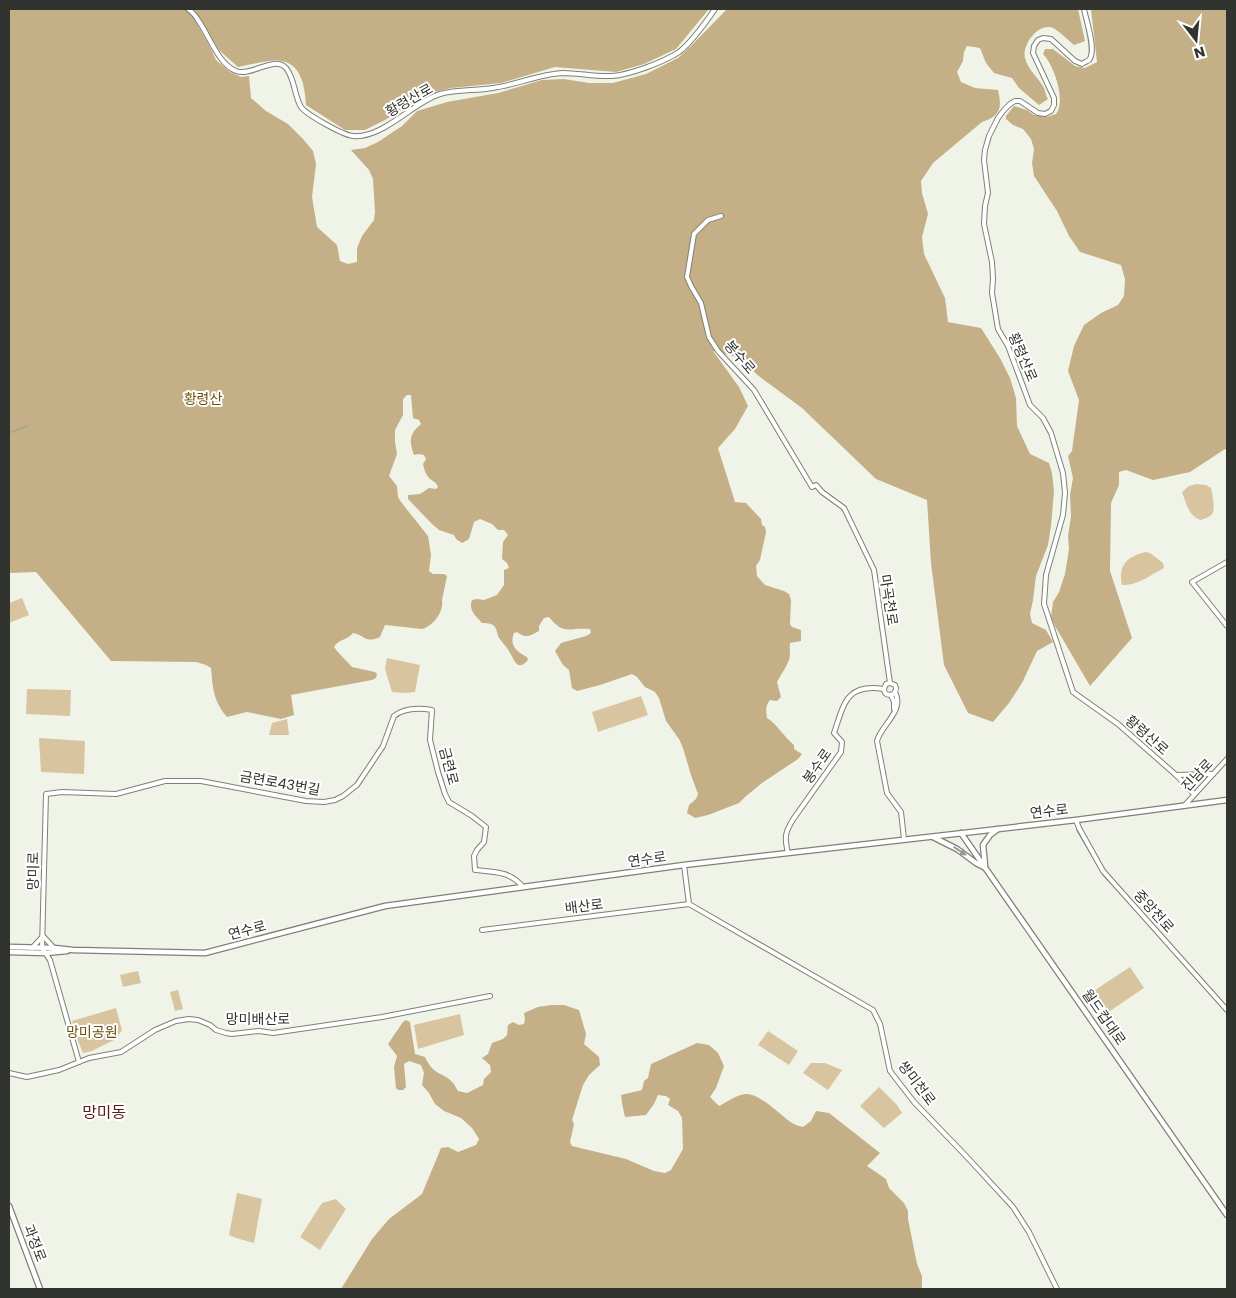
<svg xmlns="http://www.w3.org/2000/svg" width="1236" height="1298" viewBox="0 0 1236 1298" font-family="Poppins,'Noto Sans KR',sans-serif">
<rect width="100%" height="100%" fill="#f0f4e8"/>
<g fill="#d8c49e">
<path d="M1197,484l9,1 5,3c1,5 5,21 1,26 -2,3 -8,5 -11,6 -12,-3 -15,-17 -19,-28l7,-6z"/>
<path d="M1145,552l5,1 13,10 1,5c-12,6 -27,18 -42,17 -4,-20 5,-28 23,-33z"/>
<path d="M22,598l7,17 -20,8v-20z"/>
<path d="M387,658l33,7 -5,27 -10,1 -13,-1 -7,-23z"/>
<path d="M27,689l44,1 -1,26 -44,-2z"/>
<path d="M641,696l7,19 -50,17 -6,-20z"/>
<path d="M287,719l2,16h-20l3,-12z"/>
<path d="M39,738l46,3 -1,33 -43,-2z"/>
<path d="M1130,967l14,21 -43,29 -15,-21z"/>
<path d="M138,971l3,12 -18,4 -3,-12z"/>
<path d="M178,990l5,19 -8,2 -5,-19z"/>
<path d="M116,1008l6,22 -6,9 -24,12 -9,2 -7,-17 -4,-15z"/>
<path d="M460,1014l4,21 -46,14 -4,-24z"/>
<path d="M768,1031l30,20 -9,14 -31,-20z"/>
<path d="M811,1063h14l17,7 -14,20 -25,-17z"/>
<path d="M879,1087l18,18 5,8 -18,15 -24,-22z"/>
<path d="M237,1193l25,6 -8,44 -18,-5 -7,-3z"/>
<path d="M336,1199l10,10 -26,41 -20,-13 22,-34z"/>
</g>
<g fill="#c4af87">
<path d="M9,9h176l10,11 16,29 5,11 14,12 11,5 8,-1 2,22 15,13 22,13 15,15 10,12 3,13 -4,33 5,30 20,18 3,16 8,3 9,-2v-14l5,-12 12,-16 1,-8 -2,-33 -4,-9 -18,-20 14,-2 13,-6 24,-16 15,-15 30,-9 51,-9 44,-13 22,-1 25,4h24l33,-9 32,-16 13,-12 36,-37h351l7,32 -11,4c-5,-4 -16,-15 -21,-17 -15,-6 -31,17 -28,30 3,12 13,19 19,30 1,3 2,8 4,11l-9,6 -20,-17 -7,-10 -18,-5 -8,-10 -6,-15 -13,-2 -3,6 -1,9 -6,11 4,10 14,6 23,2c4,18 3,26 -16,32l-49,41 -12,18 1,12 6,21 -6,23 2,17 21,44 3,24 33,6 19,30 10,20 6,20 1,28 13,28 19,9 3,10 2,18 -3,35 -3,19 -12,31 -3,24 -3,14 2,9 14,7 7,12 -16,9 -15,32 -13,20 -16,19 -25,-9 -24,-48 -13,-102 -4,-63 -51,-21 -74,-71 -42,-31 -23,-20 -24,-6 26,36 9,19 -13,23 -17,19 17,54 11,1 15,16 1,6 3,2 1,5 -6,28 -4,6 1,10 8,9 19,6 5,3 2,6 -1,24 2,3 9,3v11l-11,2c-1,6 1,11 -1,17 -3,8 -8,14 -12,22l4,15 -4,4 -7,-1c-5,6 -4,11 -3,18 11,7 17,19 27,27v4l8,5 -4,5 -36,24 -17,14 -6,6 -31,12 -13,3 -8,-5 2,-8 7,-6 2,-5 -7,-19 -8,-27 -4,-9 -13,-18 -7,-23 -4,-6 -10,-5 -8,-10 -5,-3 -32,11 -23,6 -5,-3 -3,-18 -6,-5 -8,-14 6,-8 25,-7 5,-3 -1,-4c-21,-2 -26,7 -41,-12l-5,1 -5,8v5c-10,5 -12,8 -22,1l-3,1c-5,13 3,19 13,24l1,3c-11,13 -14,-1 -19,-9 -3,-5 -7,-9 -10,-13 -2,-4 -2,-9 -5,-12 -3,-3 -8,-3 -12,-3 -6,-7 -14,-13 -10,-23l5,-1 7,1 13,-5 7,-10v-15l5,-2 -2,-5 -5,-4 1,-17 5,-7 -4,-5h-6l-6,-6 -12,-5 -6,3 -5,17 -7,4 -6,-4 -2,-4 -15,-5 -8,-7 -23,-24v-4l12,-1 9,-6 7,1 2,-2c-2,-5 -4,-5 -8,-8 -4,-4 -6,-9 -7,-15l3,-5 -2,-4 -5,-1 -5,1c-5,-14 -5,-21 7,-31l-2,-4 -6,-2 -2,-23h-4l-4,4v16l-8,15v12l2,12 -8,22 8,10 1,11 3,5 27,34 3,19 -2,16 4,3h11l3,2 -5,24c2,12 -9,26 -20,29l-37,-4 -5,12c-15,7 -15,-2 -27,-4 -5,7 -15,6 -19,14l3,4 15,16 23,5 2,2 -1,4 -4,2 -81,15 3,20 -13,4 -34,-7 -20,5c-14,-17 -14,-28 -16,-49l-5,-3 -10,-3 -85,-1 -75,-89 -27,1z"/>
<path d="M194,9h515l-33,40 -32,15 -28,8 -61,-5 -54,16 -50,5 -22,5 -44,27 -20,10h-20l-39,-25c-1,-17 -4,-41 -25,-44 -10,-2 -32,4 -43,6l-19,-17z"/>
<path d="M1091,9h136v441l-2,-1 -35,23 -37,8 -27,-10 -7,2v13l-8,18 -1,68 22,67 -42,48 -35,-60 -4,-9 2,-15 6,-10 6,-18 4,-25 -1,-13 3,-20 -1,-21 3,-17 -5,-22 4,-5 7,-51 -11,-29 6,-25 10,-21 17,-12 17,-8 6,-9 1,-17 -4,-14 -41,-13 -11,-16 -12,-25 -23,-35 -2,-13 2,-14 -3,-10 -8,-10 -10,-4 -7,-6v-3l8,-10 13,4 7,5 13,2 9,-3c1,-2 3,-4 3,-7 4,-14 -6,-43 -16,-53l2,-5h8l22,17 10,2 12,-6z"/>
<path d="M551,1005h13l15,5 7,24 -2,10 15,13 1,8 -11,10 -6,10 -11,35 2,4 -4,18 2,4 54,13 28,12 11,2 6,-3 12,-21 -1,-31 -4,-7 -10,-6 2,-6 -4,-3 -8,-1 -4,9 -8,11 -21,2 -3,-14 -1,-8 21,-5 2,-9 4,-3 3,-14 46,-21 12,2 9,8 6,13 -8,22 -6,9 9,9c8,-4 17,-11 26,-12 14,-2 36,22 47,29 3,2 7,3 11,4l8,-6 5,-10 13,2 51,40 -13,13 19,13 3,9 15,15 4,8v8l9,45 5,12v13h-581l31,-50 17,-20 33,-25 19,-46 7,-1 10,5 18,-7 3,-6 -7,-11 -11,-10 -17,-7 -9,-7 -6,-11 -7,-8 2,-12 -3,-8 -12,-4 -5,3 2,23 -3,3h-5l-2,-2 -2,-21 3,-11 -9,-12 15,-22 3,-2 4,2 5,32 10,3c9,20 18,14 28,26 2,2 3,5 5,8l9,2 16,-8 1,-6 7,-7 -1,-7 -8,-7 6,-4 4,-11 11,-4 4,-4 1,-10 5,-3 6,3 5,-1 1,-5 -1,-6 14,-6z"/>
</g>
<path fill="#80aa90" d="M1079,827l28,45 120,134v7l-101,-113 -23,-24 -27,-46z"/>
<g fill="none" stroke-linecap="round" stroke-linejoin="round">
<path stroke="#80aa90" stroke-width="1" d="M9,433l18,-7"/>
<defs>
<g id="minor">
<path d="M188,9c4,3 8,7 10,11 11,15 20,44 38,51 15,6 38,-16 50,-3 9,11 8,27 15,39 6,8 42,28 52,29 30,3 60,-34 87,-42 17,-5 36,-3 53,-6 23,-3 46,-14 70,-15 16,0 32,4 49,3 17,-1 52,-14 67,-24 12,-9 27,-30 36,-43"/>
<path d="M1084,9c2,11 13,42 5,51 -1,1 -6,3 -7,4l-7,-3 -24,-22 -8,-1 -5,2 -4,6 -1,7 21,45v7l-3,6 -6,3 -7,-1 -18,-12h-5l-5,3 -6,6 -6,8 -9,18 -4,14 -1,10 4,33 -3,13 -1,18 8,38 1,16 -1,15 6,36 10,17 22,59 13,13 8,15 12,40 2,20 -2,22 -17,60 -2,29 29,88 45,32 58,51 18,19"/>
<path d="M721,216l-13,4 -14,14 -7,43 4,9 10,17 8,34 9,14 36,39 58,97 4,-2 6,7 22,16 30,62 16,113 5,2c2,4 1,6 -2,9 -5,2 -9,0 -9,-5l2,-5 4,-1"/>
<path d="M1227,562l-35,20 35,44"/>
<path d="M895,692c10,19 -14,33 -18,49l10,52 14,19 3,27"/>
<path d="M891,695l3,7v7"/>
<path d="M1176,775l37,-1"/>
<path d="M1184,806l43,-47"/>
<path d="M1076,820l3,8 24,43 124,139"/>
<path d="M788,853c-4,-16 -3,-21 6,-35l47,-66 1,-10 -8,-9c10,-29 12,-50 50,-44"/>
<path d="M684,865l5,39 184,106 7,14 10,47 24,31 52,54 47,51 16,25 28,57"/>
<path d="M482,930l207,-26"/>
<path d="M32,948l11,-12 11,12"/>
<path d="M79,1062l-29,-102 -8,-12 4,-154 16,-2 54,2 49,-13h36l105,20 18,1 11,-2 8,-4 14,-11 26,-39 11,-30c10,-8 26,-8 38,-6l-2,30 8,32 7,22 4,8 23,14 14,11 -2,15 -7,8 -3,6 1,14c19,2 35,1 48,17"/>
<path d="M9,1073l18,4 32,-7 30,-12 32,-6 34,-22 21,-9 13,-2 9,1 12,5 6,5 10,3 6,1 27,-3 14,2 109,-16 108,-21"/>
</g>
<g id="major">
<path d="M961,833l266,382"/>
<path d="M933,837l24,12 19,14 8,4"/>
<path d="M985,865l-2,-20 7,-10 8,-6"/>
<path d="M9,947l45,1 19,2 132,3 180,-47 299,-41 392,-45 151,-20"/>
<path d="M9,952l37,1 21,-2"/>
<path d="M9,1206l31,83"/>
</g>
</defs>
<use href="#minor" stroke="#7e8176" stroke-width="6"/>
<use href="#major" stroke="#7e8176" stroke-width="7"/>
<use href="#minor" stroke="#fff" stroke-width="4"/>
<use href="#major" stroke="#fff" stroke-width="4.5"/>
</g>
<defs><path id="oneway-solid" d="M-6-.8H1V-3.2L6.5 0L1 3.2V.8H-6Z" transform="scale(1.25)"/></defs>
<use fill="#989996" href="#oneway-solid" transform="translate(960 851) rotate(33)"/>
<g text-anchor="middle" stroke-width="4" stroke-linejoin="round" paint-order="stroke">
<g font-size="14" fill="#31332e" stroke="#fff">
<text transform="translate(409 100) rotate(-30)" y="5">황령산로</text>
<text transform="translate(740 357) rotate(49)" y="5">봉수로</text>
<text transform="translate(1023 357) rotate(67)" y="5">황령산로</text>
<text transform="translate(889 600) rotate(81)" y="5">마곡천로</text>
<text transform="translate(1147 735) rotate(41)" y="5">황령산로</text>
<text transform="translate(449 766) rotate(75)" y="5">금련로</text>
<text transform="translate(817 766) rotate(-55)" y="5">봉수로</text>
<text transform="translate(1197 775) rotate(-47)" y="5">진남로</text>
<text transform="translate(280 783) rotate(10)" y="5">금련로43번길</text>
<text transform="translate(1049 811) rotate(-7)" y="5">연수로</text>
<text transform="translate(647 859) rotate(-8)" y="5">연수로</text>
<text transform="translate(33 871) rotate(-89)" y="5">망미로</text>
<text transform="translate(584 906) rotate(-7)" y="5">배산로</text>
<text transform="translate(1154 911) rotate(48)" y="5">중앙천로</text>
<text transform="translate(247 930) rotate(-15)" y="5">연수로</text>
<text transform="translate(1104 1017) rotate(55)" y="5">월드컵대로</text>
<text x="258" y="1024">망미배산로</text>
<text transform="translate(917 1083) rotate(53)" y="5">쌍미천로</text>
<text transform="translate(35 1243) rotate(69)" y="5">과정로</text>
</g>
<g font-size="14" fill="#6c5007" stroke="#fff">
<text x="203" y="404">황령산</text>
<text x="92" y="1037">망미공원</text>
</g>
<g font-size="16" fill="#601b16" stroke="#fff">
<text x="104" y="1118">망미동</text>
</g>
</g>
<rect width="1236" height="1298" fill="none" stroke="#31332e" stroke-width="20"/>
<g transform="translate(1196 40) rotate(164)" stroke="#ffffff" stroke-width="4" paint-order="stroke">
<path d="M0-4L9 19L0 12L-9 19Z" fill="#31332e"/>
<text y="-8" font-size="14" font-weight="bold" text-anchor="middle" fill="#31332e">N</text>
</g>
</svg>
